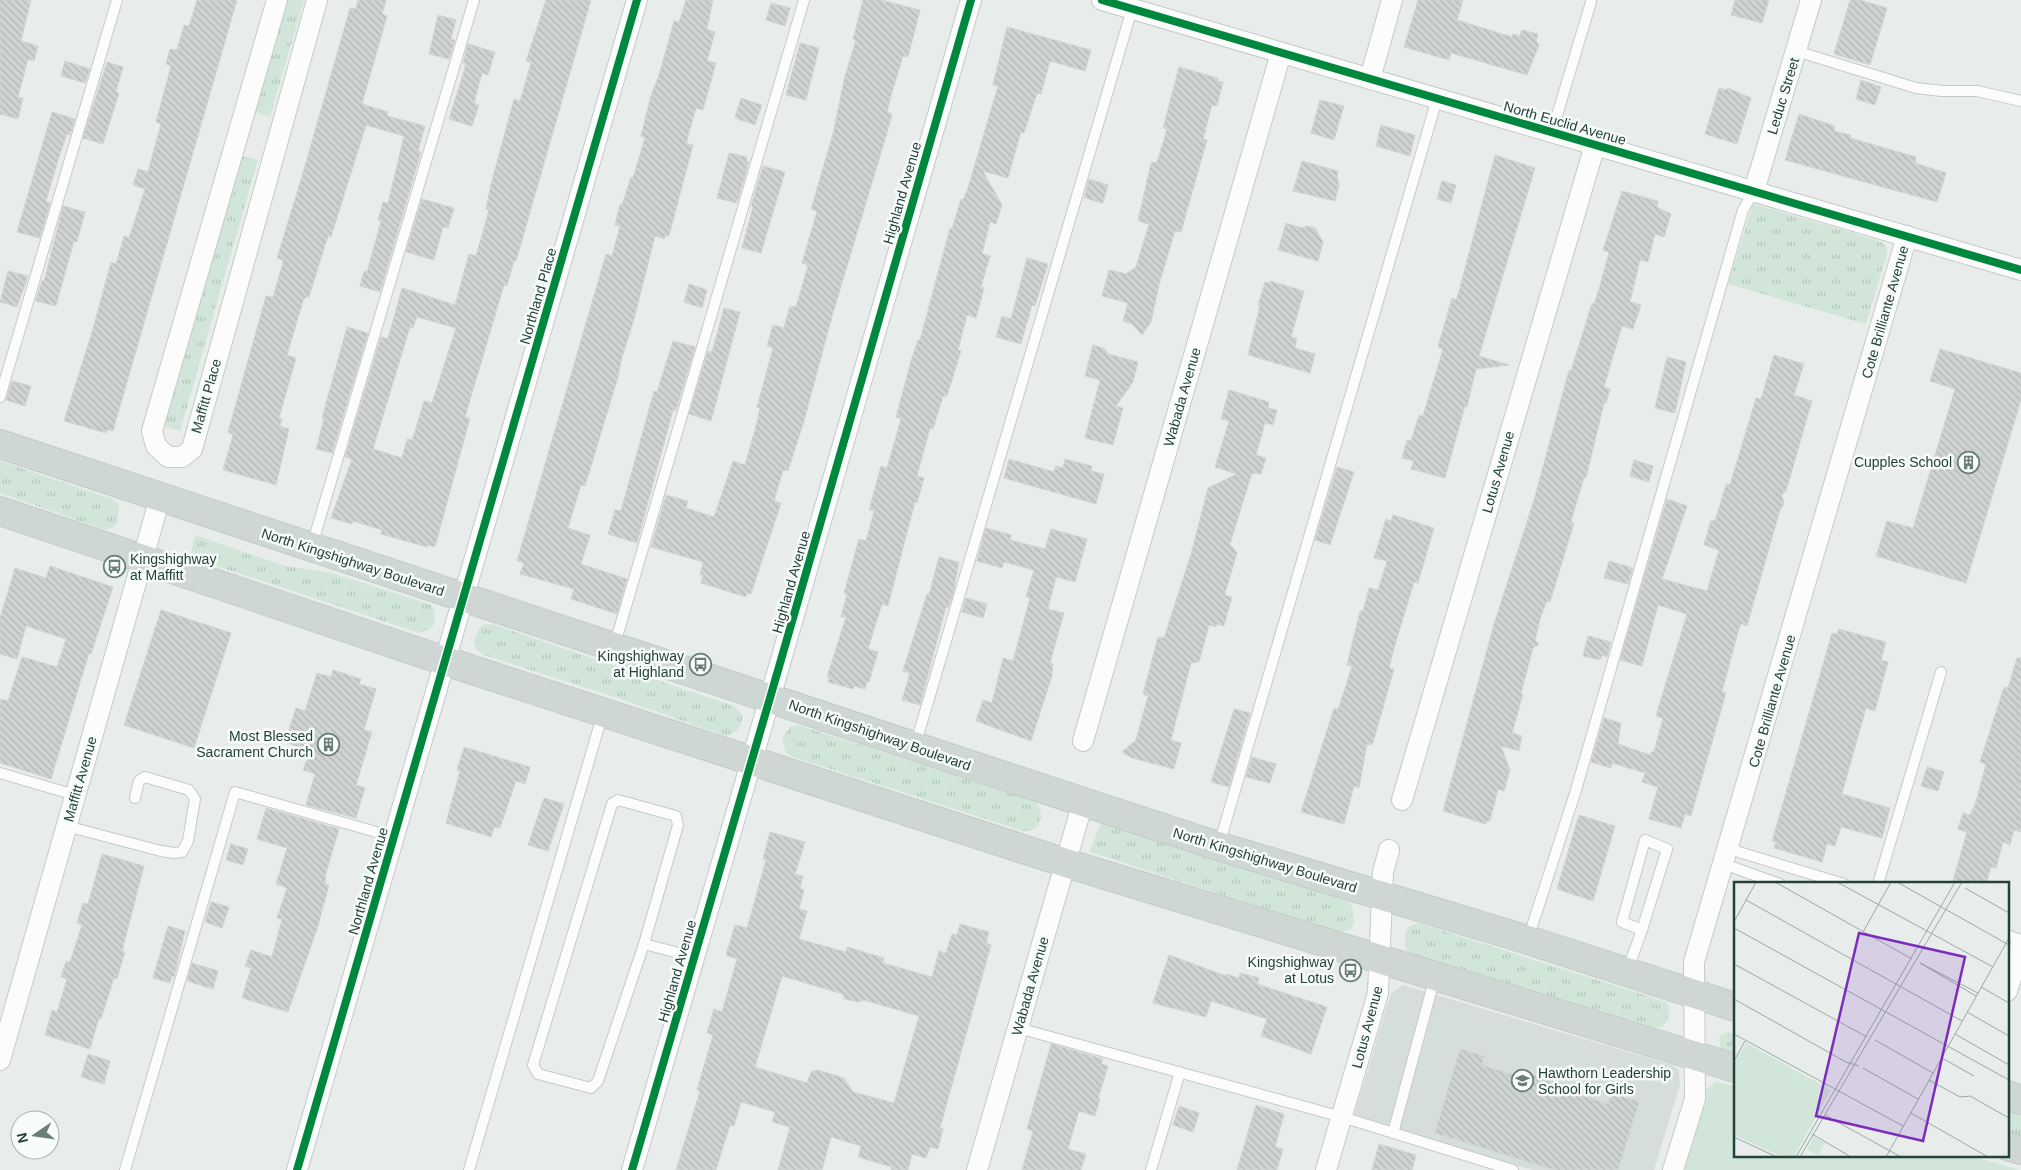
<svg xmlns="http://www.w3.org/2000/svg" width="2021" height="1170" viewBox="0 0 2021 1170" font-family="Arial,sans-serif">
<defs>
<pattern id="grass-tufts" width="24" height="20" patternUnits="userSpaceOnUse" patternTransform="scale(1.25)"><rect width="24" height="20" fill="#d1e6d8"/><path d="M3 7l-1-3M5 7V3M7 7l1-3M15 17l-1-3M17 17v-4M19 17l1-3" fill="none" stroke="#b3c6ba"/></pattern>
<pattern id="building-back-hatch" width="6" height="6" patternUnits="userSpaceOnUse" patternTransform="scale(1.25)"><rect width="6" height="6" fill="#cfd4d2"/><path d="M-1 5l2 2M0 0l6 6M5-1l2 2" fill="none" stroke="#b2b7b5"/></pattern>
</defs>
<rect width="100%" height="100%" fill="#e8edeb"/>
<path fill="#d6dedb" d="M1403,985l269,80 7,5 1,15 -26,85h-122l-178,-54 37,-123z"/>
<g fill="url(#grass-tufts)">
<path d="M286,0h18l-34,117 -17,-5z"/>
<path d="M241,156l17,4 -78,271 -17,-5z"/>
<path d="M1753,204l127,37 6,5 1,7 -21,71 -138,-40z"/>
<path d="M0,461l112,38 7,5 -1,18 -5,5 -8,3 -105,-37z"/>
<path d="M195,535l90,31 47,7 100,32c4,9 4,14 0,23l-13,5 -229,-76z"/>
<path d="M486,624h6l242,82 8,9c0,12 -4,17 -16,21l-114,-40 -128,-41 -8,-6 -2,-9 6,-13z"/>
<path d="M798,725l236,76c13,10 7,32 -11,30l-230,-74 -7,-4 -4,-15 8,-11z"/>
<path d="M1101,822l246,79 5,4 2,18 -3,6 -12,4 -249,-81z"/>
<path d="M1418,923l233,74 16,6c3,11 4,18 -7,24h-7l-210,-62 -36,-13c-3,-9 -3,-16 1,-25z"/>
<path d="M1729,1032l6,2v19l-14,-5 -2,-9 3,-5z"/>
<path d="M2007,1109l14,4v24l-14,-4z"/>
</g>
<path fill="#d1e6d8" d="M1715,1082l20,4v70h237l47,14h-337l24,-80z"/>
<g fill="url(#building-back-hatch)" stroke="#d1d6d4" fill-rule="evenodd">
<path d="M0,0h31l-10,41 17,5 -4,15 -6,-2 -10,38 5,1 -5,21 -18,-5z"/>
<path d="M197,0h40l-124,431 -6,-1 -1,3 -42,-12 29,-92 18,-67 5,2 8,-28 5,2 16,-49 -12,-4 5,-16 10,3 11,-41 2,-7 -5,-2 15,-56 -5,-2 4,-15 7,1 7,-25 5,1z"/>
<path d="M358,0h28l-4,14 5,2 -25,88 26,8 -1,4 38,10 -7,25 3,1 -41,140 -20,-6 4,-15 3,1 14,-51 -3,-1 5,-18 5,1 16,-67 -38,-11 -35,112 -3,-1 -19,61h-3l-3,4 -16,54 9,3 -17,60 3,1 -2,7 9,3 -13,56 -53,-15 10,-35 -5,-3 38,-136 7,1 10,-34v-3l-6,-2 26,-85 47,-165 6,1z"/>
<path d="M546,0h45l-75,261h-2l-7,25 -3,-1 -39,132 5,1 -35,129 -7,-2 -1,2 -46,-13 1,-4 -29,-9 -1,3 -21,-6 21,-59 -7,-2 36,-120 7,2 14,-51 53,17 14,-51 7,2 13,-46 -3,-1 5,-25 23,-85 6,2 11,-38 -5,-2zM417,317l39,11 -24,75 -8,-2 -9,30 -3,9 -5,-1 -5,19 -29,-9 37,-122 3,1z"/>
<path d="M686,0h27l-6,29 8,3 -8,29 9,2 -13,47 -7,-2 -9,32v4l6,1 -24,91 -3,-1 -2,4 -9,-3 -22,87 -11,34 -4,20 -33,109 -4,-1 -13,43 22,7 -9,29 46,15 -10,35 -46,-15 3,-10 -54,-15 4,-11 -7,-2 89,-307 6,2 8,-30 -5,-1 5,-21 2,1 9,-28 2,1 12,-40 -4,-2 9,-37 10,-27 14,-51 5,1z"/>
<path d="M863,0h18l39,10 -12,47 -5,-1 -12,40 -4,16 5,2 -5,19 -54,180 -29,108 -16,50 -5,-1 -9,31 7,2 -30,91 -4,-1 -1,4 -45,-14 2,-8h-3l3,-13 -52,-15 15,-52 22,6 -2,7 28,9 19,-56 12,4 10,-35 5,-22 -3,-1 16,-59 -6,-2 6,-21 11,3 6,-22 6,1 12,-42 -6,-2 15,-52 -6,-2 22,-75 12,-58 11,-36 -3,-1z"/>
<path d="M1418,0h45l-6,20 55,17 1,-3 7,2 2,-6 16,4 -2,7 3,4 -12,30 -76,-22 -2,7 -45,-13z"/>
<path d="M1735,0h34l-7,23 -31,-8z"/>
<path d="M1850,0h10l27,8 -17,57 -36,-11z"/>
<path d="M771,3l19,5 -5,18 -19,-6z"/>
<path d="M438,15l18,5 -5,19 4,1 -6,19 -20,-5z"/>
<path d="M1007,27l84,23 -6,21 -35,-10 -9,33 -4,-1 -13,40 -3,-1 -13,46 -25,-7 19,34 -6,19 -6,-2 -8,32 8,2 -9,31 3,1 -8,30 -9,-3 -9,35 3,1 -14,45h-4l-10,33 -3,-1 -13,48 7,2 -7,25 -2,-1 -27,104 -6,-2 -14,45 10,3 -9,30 -2,-1 -2,8 -11,-3 -1,3 -25,-7 2,-4 -3,-1 19,-60h-5l6,-23 -3,-1 15,-54 7,2 8,-30 -5,-1 12,-44 6,2 14,-49 -5,-2 15,-56 7,-21h2l30,-112 2,1 9,-30 2,1 5,-12 30,-102 -5,-1z"/>
<path d="M800,43l19,5 -13,52 -20,-5z"/>
<path d="M468,44l27,8 -7,23 -6,-2 -8,30 5,2 -7,21 -23,-7 16,-51v-5h-2z"/>
<path d="M65,61l25,8 -5,14 -24,-7z"/>
<path d="M107,62l16,5 -7,25 3,1 -16,51 -20,-6z"/>
<path d="M1179,67l39,11 -1,3 6,1 -6,24 -5,-1 -9,34 4,1 -26,92 -6,-1 -16,54 -8,37 -9,13 -10,-11 -9,-3 5,-18 -26,-7 7,-26 17,4 10,-7 13,-43 -11,-3 13,-58 6,-1 10,-33 -4,-1z"/>
<path d="M1861,80l20,7 -6,18 -19,-6z"/>
<path d="M1719,88l7,2 2,-2 23,10 -14,46 -32,-10z"/>
<path d="M741,98l21,7 -7,20 -20,-7z"/>
<path d="M1320,100l24,6 -10,34 -23,-7z"/>
<path d="M52,112l23,7 -5,16 -3,-1 -8,23 -13,44 4,2 -10,35 -23,-6z"/>
<path d="M1799,114l36,12 -1,5 17,4 -1,3 66,19 -1,6 31,10 -9,29 -152,-42z"/>
<path d="M1381,125l34,10 -5,21 -34,-10z"/>
<path d="M729,153l18,4 -1,4 3,1 -12,41 -20,-5z"/>
<path d="M1495,155l40,13 -56,188 30,9 -33,4 -9,38 -2,-1 -20,72 -34,-9 3,-8 -12,-3 5,-18 4,1 8,-26 4,1 20,-67 -5,-2 14,-49 4,2 3,-9z"/>
<path d="M1302,161l36,10 -1,6 2,8 -4,16 -42,-10z"/>
<path d="M763,166l22,6 -24,81 -19,-5 11,-41 -2,-1z"/>
<path d="M1089,179l19,6 -5,18 -19,-5z"/>
<path d="M1442,181l14,4 -5,18 -14,-4z"/>
<path d="M1622,191l36,10 -1,6 14,7 -7,23 -9,-3 -7,28 -8,-2 -10,42 11,3 -8,24 -11,-3 -18,61 6,2 -4,14h-2l-18,75 -2,-1 -13,45 3,1 -24,79 -3,-1 -6,15 -6,24 4,4 -6,4 -12,45 2,1 -11,39 10,3 -3,15 -18,-5 9,24 -6,21 -6,-2 -8,32h-3l-1,3 -43,-13 51,-187 40,-124 35,-130 2,1 21,-68 2,1 5,-15 10,-37 -6,-2z"/>
<path d="M422,199l32,9 -6,20 -5,-1 -9,33 -28,-8z"/>
<path d="M63,206l22,6 -8,30 -3,-1 -18,65 -20,-5 6,-21 2,1z"/>
<path d="M1286,223l16,5 5,-2 8,2 8,14 -5,19 -40,-11z"/>
<path d="M1027,258l21,6 -13,42 -3,-1 -11,39 -25,-7 6,-21 9,3z"/>
<path d="M8,271l20,5 -11,31 -17,-5z"/>
<path d="M1270,281l34,10 -13,46 6,1 -2,10 20,6 -5,19 -62,-18 12,-49 -2,-1 7,-23 4,1z"/>
<path d="M689,284l18,6 -5,18 -18,-6z"/>
<path d="M724,308l16,4 -29,109 -22,-7 19,-63 4,1z"/>
<path d="M347,327l21,6 -36,120 -16,-4 8,-30 -2,-1z"/>
<path d="M673,341l22,6 -19,63h-3l-36,133 -29,-9 7,-24 6,1 33,-120 3,1z"/>
<path d="M1093,345l12,4 3,5 30,8 -5,20 -17,24 7,2 -10,37 -28,-7 15,-58 -15,-4z"/>
<path d="M1940,349l81,24v27l-55,183 -90,-27 11,-35 26,7 42,-139 -25,-8z"/>
<path d="M1774,355l30,9 -10,31 18,6 -26,90 -4,3 2,11 -3,2 -5,17 -29,102 -6,-2 -3,8 -16,60 4,1 -35,123 -6,-2 -4,14 -32,-9 9,-32 -16,-5 3,-9 -33,-10 -1,5 -20,-6 13,-44 17,5 -3,21 32,11 1,-3h3l9,-34 -7,-2 31,-102 -29,-9 -16,61 -22,-6 47,-161 20,7 -25,73 45,12 12,-41 -15,-5 7,-25 4,1 11,-37 4,1 26,-87 5,1z"/>
<path d="M1667,357l19,5 -11,51 -20,-5z"/>
<path d="M12,381l19,5 -6,20 -19,-6z"/>
<path d="M1229,390l40,12 -1,6 9,2 -4,15 -8,-2 -9,32 10,3 -5,16 -9,-1 -22,71 7,9 -12,40v2l7,2 -8,29 -7,-2 -1,3 -7,-2 -10,37 -8,1 -20,77 10,3 -7,26 -42,-11 -10,-6 14,-12 12,-44 -5,-2 15,-57 6,1 27,-84 17,-66 29,-14 -22,-7 14,-46 -8,-2z"/>
<path d="M1009,459l45,13 2,-6 7,2 2,-9 27,7 -1,5 13,3 -8,30 -92,-26z"/>
<path d="M1634,460l19,6 -4,16 -19,-6z"/>
<path d="M1337,467l17,5 -24,73 -15,-5z"/>
<path d="M1393,515l41,13 -16,55 -4,-1 -19,63 -6,23 5,1 -21,74 -2,2 -4,-1 -8,44 -5,-2 -10,38 -43,-12 33,-104 4,2 14,-44 -5,-1 13,-54h3l6,-23 9,2 9,-29 -13,-3 12,-39 5,2z"/>
<path d="M986,528l25,7 -1,5 35,9 6,-20 36,10 -12,43 -19,-5 -8,32 16,4 -14,50 3,1 -1,12 -21,65 -55,-20 7,-21 9,3 11,-45 10,3 17,-63 -4,-1 8,-27 -30,-8 -2,6 -25,-7z"/>
<path d="M939,557l20,5 -6,32 -5,14 -2,-1 -26,98 -18,-5 8,-27 -7,-2 24,-77 2,1z"/>
<path d="M1609,561l24,7 -5,16 -24,-6z"/>
<path d="M50,566l63,21 -22,67 -2,-1 -38,126 -51,-16v-64l8,2 14,-44 35,10 9,-28 -40,-13 -9,33 -17,-5v-36l15,-50 31,10z"/>
<path d="M966,598l21,6 -4,14 -21,-6z"/>
<path d="M161,610l70,23 -37,115 -70,-23z"/>
<path d="M1839,629l47,13 -5,18 7,2 -13,49 -9,-3 -24,86 48,14 -8,30 -41,-11 -6,19 -8,-2 -5,18 -48,-14 2,-6 -4,-1 60,-208 5,1z"/>
<path d="M1588,636l23,6 -4,15 -5,-2 -2,5 -17,-4z"/>
<path d="M2017,658h4v174l-7,-2 -4,15 -7,-3 -7,26 -5,-1 -5,17h-34l15,-52 -9,-3 5,-16 7,2 5,-10 11,-41 -6,-2 24,-75 4,1z"/>
<path d="M333,670l28,9 -2,5 17,5 -12,41 8,2 -16,53 9,3 -9,30 -50,-13 9,-31 -12,-4 4,-11 -14,-4 3,-9 -11,-4 11,-34 9,3 12,-38 14,4z"/>
<path d="M1234,709l16,4 -21,74 -18,-5z"/>
<path d="M464,747l66,20 -5,17 -9,-3 -16,47 -6,-1 -3,10 -45,-14 14,-52 -3,-1z"/>
<path d="M1252,757l24,7 -6,19 -24,-6z"/>
<path d="M1927,767l17,5 -6,19 -17,-5z"/>
<path d="M544,798l20,6 -16,47 -20,-6z"/>
<path d="M266,808l73,21 -13,44 -1,11 4,1 -12,44 -29,83 -46,-14 9,-30 -6,-2 6,-16 21,7 10,-38 -5,-1 10,-30 -11,-4 11,-36 -30,-9z"/>
<path d="M1579,815l36,11 -22,75 -36,-12z"/>
<path d="M770,832l35,10 -10,32 8,2 -3,12 4,2 -5,19 8,2 -8,28 47,13 1,-5 37,11 -1,5 49,14 7,-26 7,2 6,-19 5,1 3,-11 29,8 -3,11 5,2 -51,183 3,1 -5,20 -8,-2 -4,11 -14,-4 -4,16h-17l1,-3 -34,-10 3,-11 -30,-9 -9,33h-44l12,-43 -18,-5 3,-10 -34,-10 -7,24 -4,-1 -14,45h-40l24,-79 -3,-1 16,-55 -6,-2 7,-24 8,3 15,-53 -11,-4 9,-30 12,3 19,-68 -3,-1zM782,976l61,18 1,5 14,3 6,-2 55,16 -25,87 -41,-11 -9,-14 -26,-8 -7,2 -4,11 -52,-16z"/>
<path d="M231,844l17,5 -5,16 -17,-5z"/>
<path d="M102,854l42,12 -22,85 3,1 -8,27 -3,-1 -13,41 -2,-1 -9,31 -45,-14 7,-25 5,2 10,-33 -6,-2 5,-16 4,1 12,-37 -5,-2 6,-20 5,1z"/>
<path d="M211,902l18,5 -7,21 -17,-6z"/>
<path d="M168,926l17,5 -11,46 -2,-1 -2,7 -17,-5z"/>
<path d="M1169,955l57,21v-2l13,4 1,-5 19,5 -2,6 70,23 -16,47 -50,-18 6,-17 -56,-18 -5,16 -53,-14z"/>
<path d="M192,963l26,8 -5,18 -26,-8z"/>
<path d="M1051,1044l52,15 -2,5 7,2 -10,33h2l-5,17 -16,-5 -11,38 18,5 -5,16h-59l11,-39 -6,-2z"/>
<path d="M1460,1049l24,7 -2,9 47,15 2,-6 33,10 -2,5 46,15 4,-11 27,9 -21,68h-64l-119,-37z"/>
<path d="M88,1054l22,7 -6,23 -23,-7z"/>
<path d="M1256,1105l28,9 -9,33 8,2 -6,21h-40z"/>
<path d="M1179,1106l20,7 -6,19 -20,-7z"/>
<path d="M1379,1144l37,11 -4,15h-40z"/>
</g>
<g fill="none" stroke-linecap="round" stroke-linejoin="round">
<defs>
<g id="service">
<path d="M1796,51l120,37 26,3h35l44,10"/>
<path d="M1552,132l39,-130"/>
<path d="M0,397l117,-397"/>
<path d="M312,545l162,-545"/>
<path d="M614,647l190,-647"/>
<path d="M915,746l217,-737"/>
<path d="M0,773l75,22"/>
<path d="M66,826l95,25 13,2 8,-1 6,-11 7,-42 -6,-9 -44,-13 -6,4 -4,17"/>
<path d="M1219,845l218,-746"/>
<path d="M1729,849l115,35"/>
<path d="M1724,864l44,16 -1,4"/>
<path d="M1768,880l12,4"/>
<path d="M1878,884l63,-212"/>
<path d="M2007,935l14,5"/>
<path d="M1528,939l48,-149 167,-580 11,-19"/>
<path d="M644,944l-46,137 -7,7 -53,-14 -5,-9 79,-261 6,-4 58,16 2,9 -34,119 50,13"/>
<path d="M1627,971l15,-41 25,-81 -22,-9 -23,82 20,8"/>
<path d="M1018,1028l324,89 171,53"/>
<path d="M1393,1133l42,-156"/>
<path d="M125,1170l110,-378 159,45"/>
<path d="M469,1170l134,-457"/>
<path d="M1151,1170l29,-98"/>
</g>
<g id="minor">
<path d="M277,0l-125,431 4,15 12,11h14l10,-8 125,-449"/>
<path d="M1102,0l919,270"/>
<path d="M1370,79l22,-79"/>
<path d="M1754,191l57,-191"/>
<path d="M1083,741l198,-688"/>
<path d="M1402,800l193,-655"/>
<path d="M2007,991l14,-46"/>
<path d="M0,1060l160,-562"/>
<path d="M297,1170l340,-1170"/>
<path d="M632,1170l138,-472 201,-698"/>
<path d="M977,1170l106,-368"/>
<path d="M1326,1170l52,-177 5,-121 6,-22"/>
<path d="M1673,1170l22,-71 -1,-137 213,-726"/>
</g>
<g id="primary">
<path d="M0,444l1083,358 135,44 310,94 207,67"/>
<path d="M0,511l445,150 621,202 669,205"/>
<path d="M2007,1095l14,5"/>
<path d="M2007,1146l14,4"/>
</g>
</defs>
<use href="#service" stroke="#c5cac8" stroke-width="12"/>
<use href="#minor" stroke="#c5cac8" stroke-width="22"/>
<use href="#primary" stroke="#c3ccc9" stroke-width="30"/>
<use href="#service" stroke="#fcfcfc" stroke-width="10"/>
<use href="#minor" stroke="#fcfcfc" stroke-width="20"/>
<use href="#primary" stroke="#cfd7d5" stroke-width="28"/>
<defs>
<g id="cycleway">
<path d="M1102,0l919,270"/>
<path d="M297,1170l340,-1170"/>
<path d="M632,1170l138,-472 201,-698"/>
</g>
</defs>
<use href="#cycleway" stroke="#f7fbf9" stroke-width="11"/>
<use href="#cycleway" stroke="#00873e" stroke-width="8"/>
</g>
<defs>
<symbol id="building-ring" viewBox="-11 -11 22 22"><circle r="9.5" fill="#f7fbf9" stroke="#697e78" stroke-width="1.5"/><path d="M-4-6H4V6H1V3H-1V6H-4ZM-2.5-4.3h1.7v1.8h-1.7ZM.8-4.3h1.7v1.8H.8ZM-2.5-1h1.7V.8h-1.7ZM.8-1h1.7V.8H.8Z" fill="#697e78"/></symbol>
<symbol id="bus-ring" viewBox="-11 -11 22 22"><circle r="9.5" fill="#f7fbf9" stroke="#697e78" stroke-width="1.5"/><path d="M-5-6H5V4H4V6H2V4H-2V6H-4V4H-5ZM-3.5-4V0h7V-4ZM-3.5 1.2v1.5H-2V1.2ZM2 1.2v1.5H3.5V1.2Z" fill="#697e78"/></symbol>
<symbol id="school-ring" viewBox="-11 -11 22 22"><circle r="9.5" fill="#f7fbf9" stroke="#697e78" stroke-width="1.5"/><path d="M0-5L7-2L0 1L-7-2ZM-4 1L0 2.5L4 1V4Q0 6-4 4Z" fill="#697e78"/></symbol>
</defs>
<g fill-rule="evenodd">
<use href="#building-ring" x="1956" y="450" width="25" height="25"/>
<use href="#bus-ring" x="102" y="554" width="25" height="25"/>
<use href="#bus-ring" x="688" y="652" width="25" height="25"/>
<use href="#building-ring" x="316" y="732" width="25" height="25"/>
<use href="#bus-ring" x="1338" y="958" width="25" height="25"/>
<use href="#school-ring" x="1510" y="1068" width="25" height="25"/>
</g>
<g text-anchor="middle" stroke-width="5" stroke-linejoin="round" paint-order="stroke">
<g font-size="14" fill="#24423a" stroke="#f7fbf9">
<text transform="translate(1783 96) rotate(-73)" y="5">Leduc Street</text>
<text transform="translate(1565 123) rotate(16)" y="5">North Euclid Avenue</text>
<text transform="translate(902 193) rotate(-74)" y="5">Highland Avenue</text>
<text transform="translate(538 296) rotate(-74)" y="5">Northland Place</text>
<text transform="translate(1885 312) rotate(-74)" y="5">Cote Brilliante Avenue</text>
<text transform="translate(206 396) rotate(-74)" y="5">Maffitt Place</text>
<text transform="translate(1182 397) rotate(-74)" y="5">Wabada Avenue</text>
<text transform="translate(1498 472) rotate(-74)" y="5">Lotus Avenue</text>
<text transform="translate(353 562) rotate(18)" y="5">North Kingshighway Boulevard</text>
<text transform="translate(791 582) rotate(-74)" y="5">Highland Avenue</text>
<text transform="translate(1772 701) rotate(-74)" y="5">Cote Brilliante Avenue</text>
<text transform="translate(880 735) rotate(19)" y="5">North Kingshighway Boulevard</text>
<text transform="translate(80 779) rotate(-74)" y="5">Maffitt Avenue</text>
<text transform="translate(1265 860) rotate(17)" y="5">North Kingshighway Boulevard</text>
<text transform="translate(368 881) rotate(-74)" y="5">Northland Avenue</text>
<text transform="translate(677 971) rotate(-74)" y="5">Highland Avenue</text>
<text transform="translate(1030 986) rotate(-74)" y="5">Wabada Avenue</text>
<text transform="translate(1367 1027) rotate(-75)" y="5">Lotus Avenue</text>
</g>
<g font-size="14" fill="#24423a" stroke="#f7fbf9" text-anchor="end">
<text x="1952" y="467">Cupples School</text>
<text x="130" y="564" text-anchor="start">Kingshighway<tspan x="130" dy="16">at Maffitt</tspan></text>
<text x="684" y="661">Kingshighway<tspan x="684" dy="16">at Highland</tspan></text>
<text x="313" y="741">Most Blessed<tspan x="313" dy="16">Sacrament Church</tspan></text>
<text x="1334" y="967">Kingshighway<tspan x="1334" dy="16">at Lotus</tspan></text>
<text x="1538" y="1078" text-anchor="start">Hawthorn Leadership<tspan x="1538" dy="16">School for Girls</tspan></text>
</g>
</g>
<g transform="translate(1734 882)">
<rect width="275" height="275" fill="#e8edeb"/>
<path d="M80,255l11,6 -7,12 -11,-5z" fill="#d1e6d8"/>
<path d="M12,161l85,47 -37,67h-11l-49,-22v-72z" fill="#d1e6d8"/>
<path fill="none" stroke="#9aa9a4" stroke-width="1" d="M41,0l137,77M103,0l156,85M163,0l112,63M231,6l44,25M12,18l216,121M0,40l22,-40M0,46l275,152M129,50l28,-50M0,82l133,73M247,105l28,16M242,114l-56,-33 58,30M0,117l112,63 13,4M233,130l42,24M0,152l169,92M221,152l54,31M141,158l58,33M208,176l32,18M0,179l11,-20M129,186l55,31M195,198l31,17 10,-1 39,22M177,231l77,44M91,233l76,42M78,252l39,23M0,255l43,20M62,275l159,-275M66,275l162,-275M152,275l123,-219"/>
<path fill="#7b2cbf" fill-opacity="0.15" stroke="#7b2cbf" stroke-width="2.5" d="M125,51l106,24 -42,184 -107,-25z"/>
<rect width="275" height="275" fill="none" stroke="#24423a" stroke-width="2.5"/>
</g>
<g transform="translate(35 1135) rotate(257)"><circle r="24" fill="#f7fbf9" stroke="#a3b1ad"/>
<path d="M0-4L9 19L0 12L-9 19Z" fill="#697e78"/>
<text y="-8" font-size="14" font-weight="bold" text-anchor="middle" fill="#24423a">N</text>
</g>
</svg>
